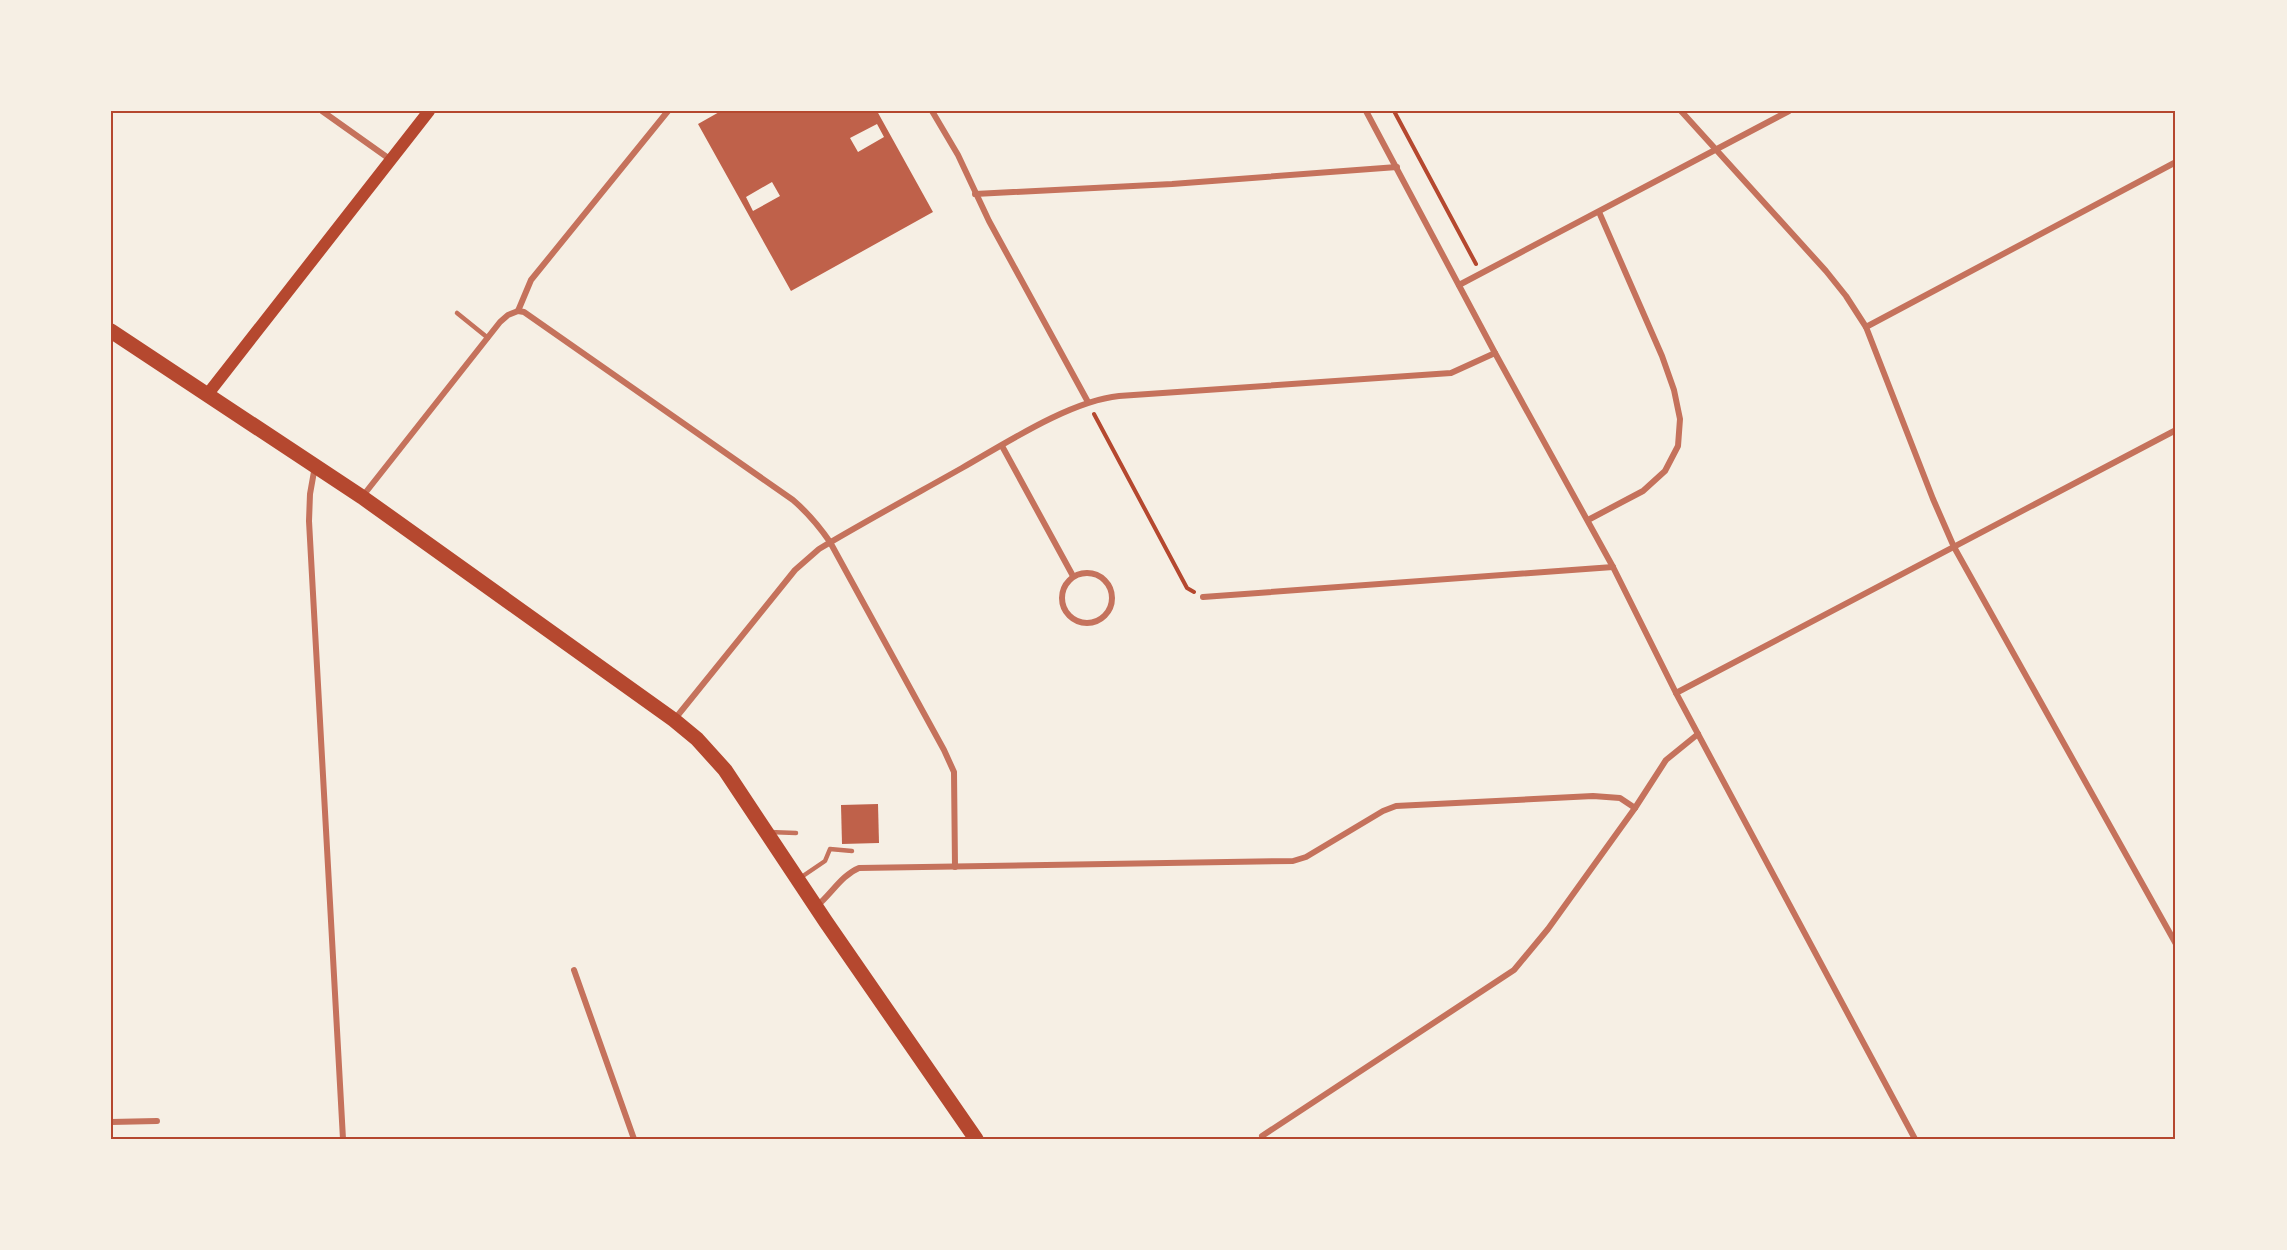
<svg xmlns="http://www.w3.org/2000/svg" width="2287" height="1250" viewBox="0 0 2287 1250" font-family="Mulish,sans-serif">
<rect width="100%" height="100%" fill="#f6efe4"/>
<g fill="#bf614a" fill-rule="evenodd">
<path d="M721,111h156l56,101 -142,79 -93,-167zM877,124l7,13 -26,15 -8,-14zM772,182l8,14 -27,15 -7,-14z"/>
<path d="M878,804l1,39 -37,1 -1,-39z"/>
</g>
<g fill="none" stroke-linecap="round" stroke-linejoin="round">
<g stroke="#b5482f" stroke-width="4">
<path d="M1394,111l82,153"/>
<path d="M1094,414l93,174 7,4"/>
</g>
<g stroke="#c5725c" stroke-width="4.5">
<path d="M457,313l31,25"/>
<path d="M769,832l27,1"/>
<path d="M800,878l25,-17 5,-12 22,2"/>
</g>
<g stroke="#c5725c" stroke-width="6">
<path d="M322,111l69,49"/>
<path d="M932,111l26,44 31,66 99,181"/>
<path d="M1366,111l129,242 118,214 63,126 239,446"/>
<path d="M1681,111l145,160 20,25 20,31 67,172 21,48 222,397"/>
<path d="M975,194l197,-10 225,-17"/>
<path d="M1459,285l330,-174"/>
<path d="M518,311l6,1 269,188c15,13 26,26 37,42l114,208 10,22 1,95"/>
<path d="M518,311l13,-31 137,-169"/>
<path d="M1866,327l310,-165"/>
<path d="M1002,446l71,130"/>
<path d="M315,466l-5,28 -1,27 34,618"/>
<path d="M362,497l138,-175 8,-7 10,-4"/>
<path d="M1588,520l55,-29 22,-20 13,-25 2,-27 -6,-29 -12,-34 -63,-144"/>
<circle cx="1087" cy="598" r="25"/>
<path d="M1203,597l410,-30"/>
<path d="M1676,693l500,-263"/>
<path d="M674,720l121,-150 24,-21c47,-28 95,-54 143,-81 44,-25 108,-67 157,-72l332,-23 44,-20"/>
<path d="M817,906c15,-13 25,-31 42,-38l434,-7 13,-4 77,-46 13,-5 197,-10 27,2 15,10"/>
<path d="M574,970l60,169"/>
<path d="M111,1122l46,-1"/>
<path d="M1262,1136l252,-166 34,-41 87,-121 31,-48 32,-26"/>
</g>
<path stroke="#b5482f" stroke-width="12" d="M207,395l222,-284"/>
<path stroke="#b5482f" stroke-width="15" d="M111,331l251,166 312,223 23,19 28,31 101,152 150,217"/>
</g>
<rect width="2287" height="1250" fill="none" stroke="#f6efe4" stroke-width="225"/>
<rect x="112" y="112" width="2062" height="1026" fill="none" stroke="#b5482f" stroke-width="2"/>
</svg>
